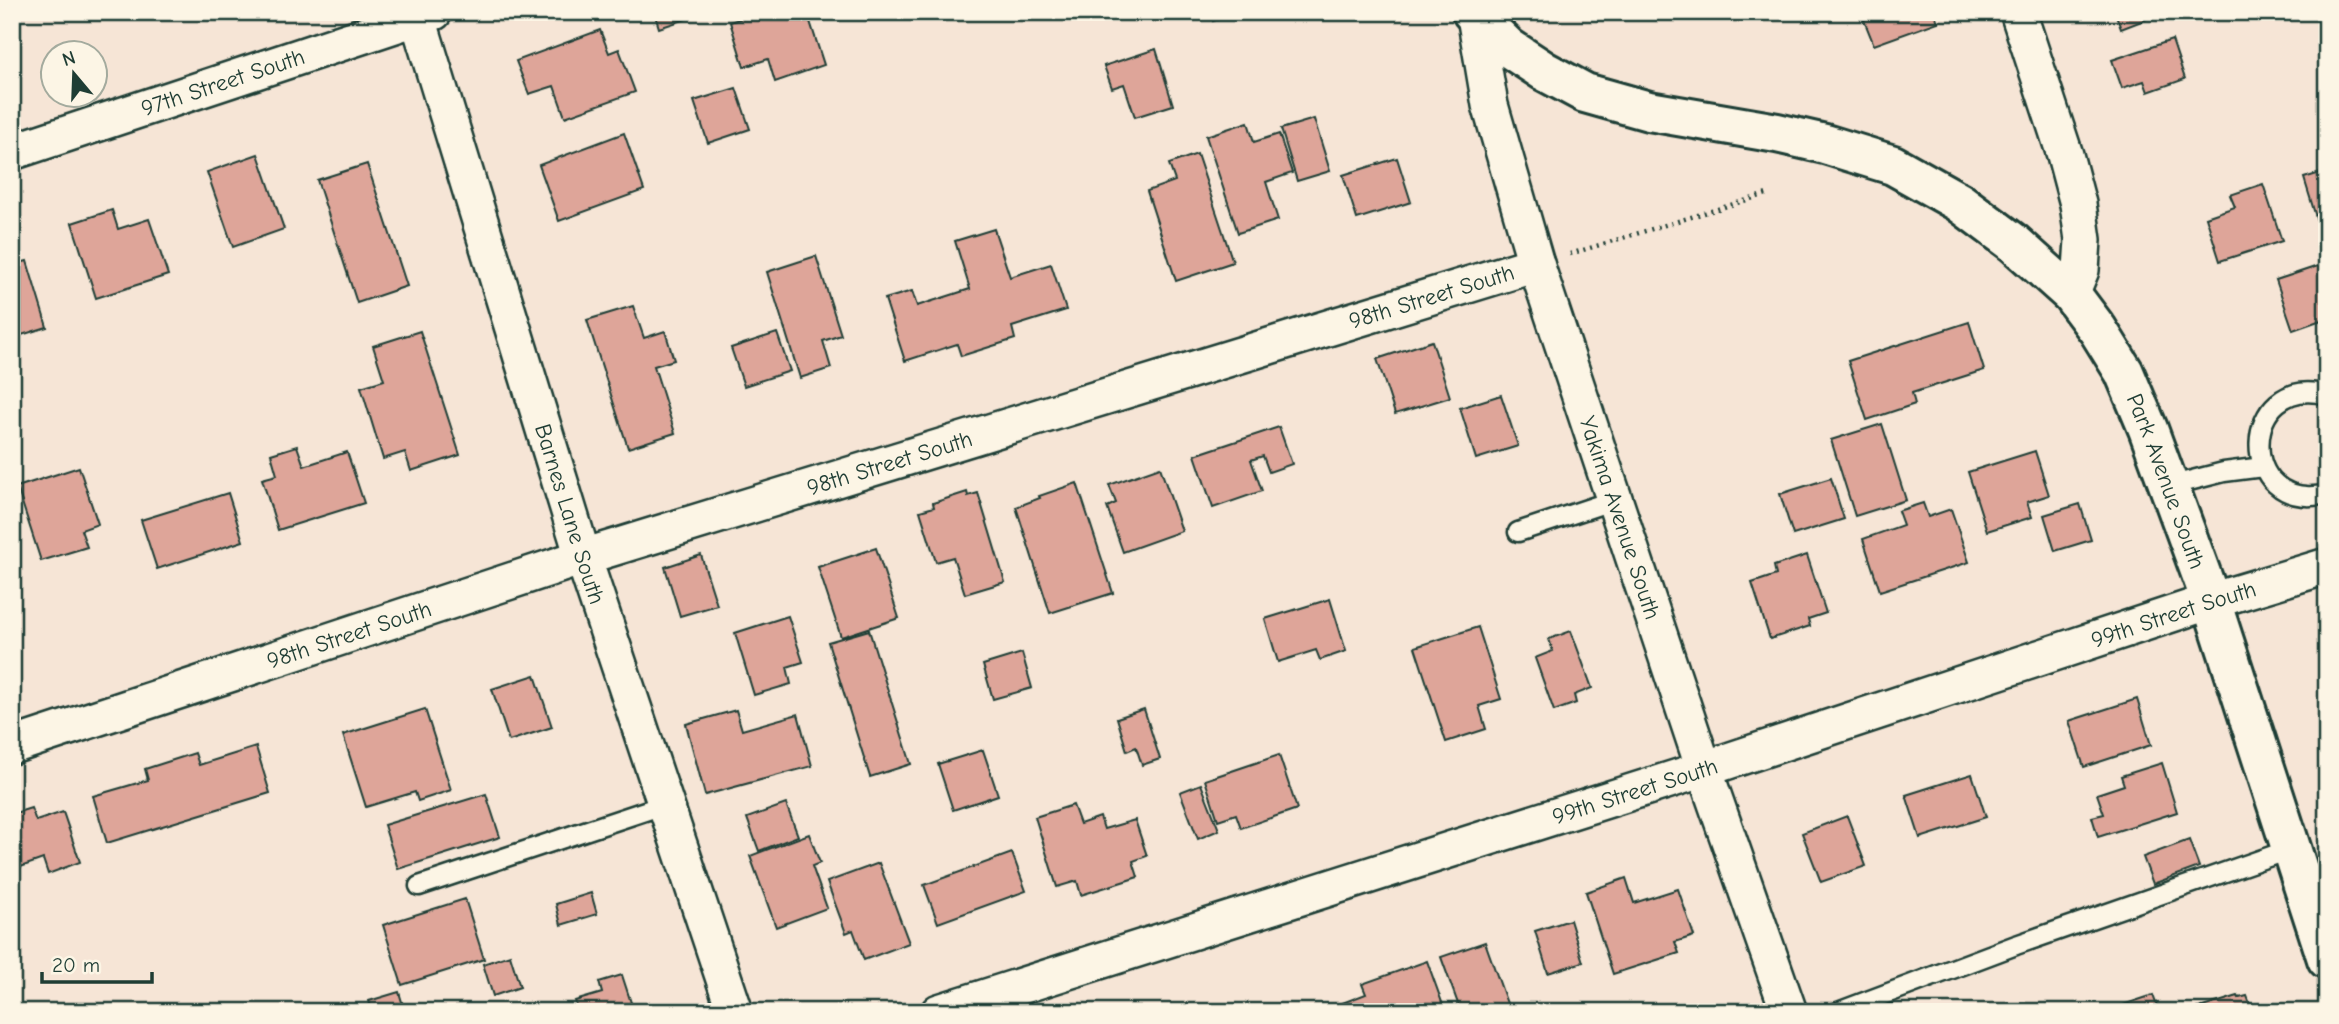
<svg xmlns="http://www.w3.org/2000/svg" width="2339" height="1024" viewBox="0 0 2339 1024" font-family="'Comic Neue',sans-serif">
<rect width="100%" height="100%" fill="#f6e5d6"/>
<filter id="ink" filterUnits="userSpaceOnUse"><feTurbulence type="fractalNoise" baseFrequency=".0143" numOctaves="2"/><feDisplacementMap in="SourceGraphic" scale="14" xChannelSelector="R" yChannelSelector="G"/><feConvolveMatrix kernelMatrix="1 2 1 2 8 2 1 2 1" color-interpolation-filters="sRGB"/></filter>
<g filter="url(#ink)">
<g fill="#dea599" stroke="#1f3d34" stroke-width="2">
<path d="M654,12h47l1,2 -43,14z"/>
<path d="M761,12h46l17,53 -49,17 -7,-23 -24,8 -14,-45z"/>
<path d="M1210,12h31l-28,9z"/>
<path d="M1870,12h64l4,10 -64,23 -12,-30z"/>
<path d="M2115,12h50l-44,17z"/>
<path d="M600,30l9,23 10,-4 16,43 -70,25 -11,-31 -25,8 -13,-33z"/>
<path d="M2172,40l13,39 -37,13 -4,-11 -22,7 -10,-28z"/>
<path d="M1156,49l17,56 -38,12 -11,-33 -12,4 -8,-22z"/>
<path d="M736,88l14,41 -42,14 -14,-42z"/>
<path d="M1314,119l16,52 -33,10 -16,-52z"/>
<path d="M1248,122l6,20 25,-8 13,39 -26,9 12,38 -40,13 -32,-97z"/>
<path d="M624,133l20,57 -85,31 -20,-56z"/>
<path d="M258,154l26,75 -51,18 -26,-75z"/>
<path d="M1197,154l36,108 -57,19 -29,-90 28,-10 -6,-17z"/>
<path d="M1397,158l14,44 -54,17 -14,-44z"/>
<path d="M367,164l40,122 -50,17 -40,-123z"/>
<path d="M2327,171v53l-8,3 -15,-49z"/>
<path d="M2263,184l19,57 -62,20 -14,-44 29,-10 -5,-12z"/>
<path d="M112,210l6,19 31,-10 19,56 -72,23 -24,-75z"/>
<path d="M994,229l16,48 41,-13 15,46 -54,17 3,12 -54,17 -4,-12 -52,17 -20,-62 27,-8 5,15 53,-17 -15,-48z"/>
<path d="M816,256l25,79 -18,6 8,27 -31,10 -33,-106z"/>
<path d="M27,261l20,66 -35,11v-73z"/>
<path d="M2327,263v55l-34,12 -17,-50z"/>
<path d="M633,306l11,32 21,-7 9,29 -20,6 21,67 -47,15 -41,-128z"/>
<path d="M1969,322l15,48 -72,23 3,11 -48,16 -19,-59z"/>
<path d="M420,331l40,124 -49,16 -6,-19 -22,7 -22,-72 23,-7 -11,-34z"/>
<path d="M777,333l13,38 -46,15 -13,-38z"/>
<path d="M1432,341l18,56 -55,17 -18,-55z"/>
<path d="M1501,395l17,51 -42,13 -16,-51z"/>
<path d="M1882,424l24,76 -51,16 -24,-76z"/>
<path d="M1279,427l13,37 -23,8 -6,-16 -12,4 11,31 -49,17 -18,-53z"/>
<path d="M297,446l7,20 43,-14 17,51 -86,27 -16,-51 15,-4 -6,-21z"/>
<path d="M2035,451l14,44 -22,7 5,15 -45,14 -19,-59z"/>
<path d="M79,467l19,57 -17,6 6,17 -46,14 -24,-74z"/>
<path d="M1160,467l22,64 -59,21 -16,-45 9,-4 -7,-18z"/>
<path d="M1831,478l13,41 -51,16 -13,-41z"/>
<path d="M1077,483l36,110 -63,20 -34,-106 24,-9 -1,-2z"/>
<path d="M967,492l1,4 10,-3 27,89 -40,12 -12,-37 -17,5 -16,-51 14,-4 -1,-4z"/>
<path d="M228,493l15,48 -86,28 -16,-49z"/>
<path d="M1923,503l5,14 23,-8 18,53 -89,29 -17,-52 40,-14 -5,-14z"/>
<path d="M2080,504l11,36 -36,11 -11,-36z"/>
<path d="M876,548l23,70 -58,19 -23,-70z"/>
<path d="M701,555l16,50 -37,11 -15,-49z"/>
<path d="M1807,555l19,58 -18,6 2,7 -40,13 -18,-56 24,-8 -2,-9z"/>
<path d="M1330,599l16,52 -26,9 -4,-10 -38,12 -13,-43z"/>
<path d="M788,616l15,46 -16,5 4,17 -37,11 -19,-62z"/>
<path d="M1478,627l23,72 -22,7 7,23 -40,13 -31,-95z"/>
<path d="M869,630l42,134 -41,13 -42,-135z"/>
<path d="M1571,631l21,57 -18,7 2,8 -22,8 -19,-53 18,-7 -4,-12z"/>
<path d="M1022,653l10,35 -39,11 -10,-34z"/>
<path d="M535,675l17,52 -43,14 -17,-52z"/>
<path d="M2137,699l14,46 -67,22 -15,-46z"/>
<path d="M425,709l26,81 -33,11 -3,-9 -49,15 -23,-72z"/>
<path d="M1144,709l16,50 -18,6 -6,-18 -9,4 -10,-33z"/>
<path d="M736,710l6,20 56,-16 14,52 -107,29 -19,-71z"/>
<path d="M256,747l14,46 -163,50 -14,-47 55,-16 -3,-11 50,-16 4,12z"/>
<path d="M983,750l15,45 -45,15 -15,-46z"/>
<path d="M1279,755l18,54 -56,19 -5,-14 -18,6 -13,-40z"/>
<path d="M2162,763l15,49 -79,25 -6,-20 12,-3 -7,-20 27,-9 -3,-9z"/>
<path d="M1972,774l14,43 -66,21 -14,-43z"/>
<path d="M1201,784l18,46 -21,9 -18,-47z"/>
<path d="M486,794l14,43 -102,32 -14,-44z"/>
<path d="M786,804l12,32 -39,15 -12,-33z"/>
<path d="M1073,805l7,19 20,-7 4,12 31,-9 12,36 -14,5 5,16 -57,18 -4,-14 -20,6 -22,-70z"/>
<path d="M31,808l5,13 27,-9 17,50 -32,12 -5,-15 -31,11v-56z"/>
<path d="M1847,816l19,50 -45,16 -19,-49z"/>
<path d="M809,834l11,29 -8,3 15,42 -51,19 -26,-71z"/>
<path d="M2189,840l10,27 -46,17 -10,-27z"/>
<path d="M1012,853l14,38 -88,32 -14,-38z"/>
<path d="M879,863l30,80 -45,17 -11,-30 -7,3 -19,-51z"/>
<path d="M1626,878l8,25 44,-14 16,47 -19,6 4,11 -66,21 -27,-82z"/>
<path d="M591,893l6,21 -36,11 -5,-21z"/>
<path d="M465,899l19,60 -82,26 -19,-60z"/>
<path d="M1570,920l13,42 -35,11 -13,-42z"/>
<path d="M1485,942l25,70h-49l-20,-55z"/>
<path d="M510,955l10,32 -27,9 -10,-32z"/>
<path d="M1427,961l17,47 -9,4h-116l47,-18 -4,-10z"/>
<path d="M622,975l12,37h-55l-4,-11 27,-8 -3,-11z"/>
<path d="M399,992l6,20h-32l-4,-11z"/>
<path d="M2153,995l6,17h-44l-1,-4z"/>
<path d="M2238,996l1,2 8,-2 6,16h-56l-1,-3z"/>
</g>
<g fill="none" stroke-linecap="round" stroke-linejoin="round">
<defs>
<g id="service">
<path d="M2327,395c-87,-24 -93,120 0,99"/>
<path d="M2169,486l55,-14 39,-5"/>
<path d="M1518,532l96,-32"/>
<path d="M419,886l247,-82"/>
<path d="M1838,1012l178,-67 275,-96"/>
</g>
<g id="minor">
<path id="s1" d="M416,12l167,545 152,455"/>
<path d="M2018,12l47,143 13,49 5,36 -2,30 -10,24"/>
<path id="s2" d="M1475,16l15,89 46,159 168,505 85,243"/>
<path id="s3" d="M12,152l422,-140"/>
<path id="s4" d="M12,746l571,-189 953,-293"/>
<path id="s5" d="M939,1012l765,-243 507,-168 116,-35"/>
</g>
<g id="secondary">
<path id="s6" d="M1472,12l37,36 35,23 41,22 64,18 128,22 48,11 68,21 66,37 55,41 57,51 27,36 26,42 24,57 63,172 116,358"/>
</g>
</defs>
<use href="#service" stroke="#1f3d34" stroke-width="23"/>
<use href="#minor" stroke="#1f3d34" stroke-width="40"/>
<use href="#secondary" stroke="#1f3d34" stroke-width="44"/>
<path stroke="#1f3d34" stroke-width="4.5" stroke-dasharray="2 5" stroke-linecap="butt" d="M1570,254l200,-61"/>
<use href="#service" stroke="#fcf5e5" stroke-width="18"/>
<use href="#minor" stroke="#fcf5e5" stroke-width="35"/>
<use href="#secondary" stroke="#fcf5e5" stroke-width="38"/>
</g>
</g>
<g text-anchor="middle" stroke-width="5" stroke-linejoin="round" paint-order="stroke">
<g font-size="23" fill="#1f3d34" stroke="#fcf5e5">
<text dy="8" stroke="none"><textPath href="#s3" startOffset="222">97th Street South</textPath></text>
<text dy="8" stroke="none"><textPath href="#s4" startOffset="1489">98th Street South</textPath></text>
<text dy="8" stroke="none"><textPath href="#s4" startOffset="922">98th Street South</textPath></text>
<text dy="8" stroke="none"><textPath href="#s6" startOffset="889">Park Avenue South</textPath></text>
<text dy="8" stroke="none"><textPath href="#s1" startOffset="525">Barnes Lane South</textPath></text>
<text dy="8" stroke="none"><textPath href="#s2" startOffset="523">Yakima Avenue South</textPath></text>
<text dy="8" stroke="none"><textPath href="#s5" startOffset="1297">99th Street South</textPath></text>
<text dy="8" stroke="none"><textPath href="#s4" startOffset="355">98th Street South</textPath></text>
<text dy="8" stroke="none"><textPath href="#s5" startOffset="730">99th Street South</textPath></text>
</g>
</g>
<rect width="2339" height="1024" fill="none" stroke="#fcf5e5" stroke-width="42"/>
<rect x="21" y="21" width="2297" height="982" fill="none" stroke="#1f3d34" stroke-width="2.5" filter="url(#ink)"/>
<g transform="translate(74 74) rotate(341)"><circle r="33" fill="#fcf5e5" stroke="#a4ab9e" stroke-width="2"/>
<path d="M0-5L12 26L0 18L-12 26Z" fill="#1f3d34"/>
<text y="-10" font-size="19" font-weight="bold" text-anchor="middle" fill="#1f3d34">N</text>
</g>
<path d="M42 972v10h110v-10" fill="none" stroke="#1f3d34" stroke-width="3.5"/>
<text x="52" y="972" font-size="21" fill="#1f3d34" stroke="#fcf5e5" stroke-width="5" paint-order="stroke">20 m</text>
</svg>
